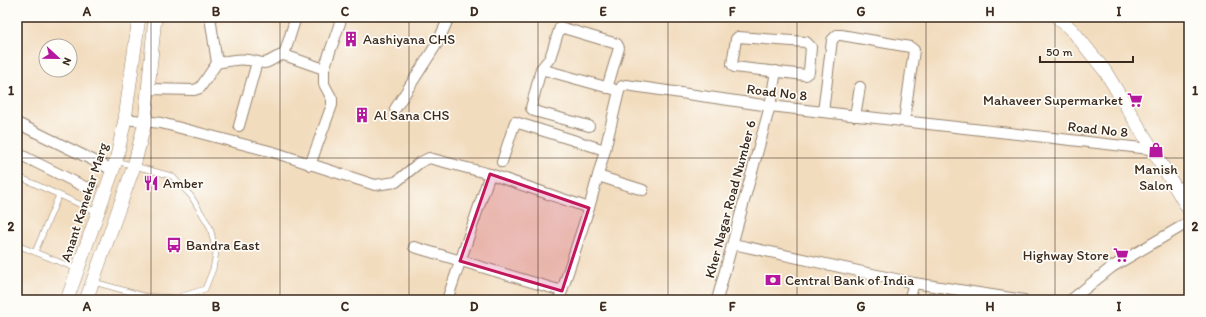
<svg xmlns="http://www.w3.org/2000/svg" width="1206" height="317" viewBox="0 0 1206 317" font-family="Itim,sans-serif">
<rect width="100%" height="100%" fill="#fdfcf7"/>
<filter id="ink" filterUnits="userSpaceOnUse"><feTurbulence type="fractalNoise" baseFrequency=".025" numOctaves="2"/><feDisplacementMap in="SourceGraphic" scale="8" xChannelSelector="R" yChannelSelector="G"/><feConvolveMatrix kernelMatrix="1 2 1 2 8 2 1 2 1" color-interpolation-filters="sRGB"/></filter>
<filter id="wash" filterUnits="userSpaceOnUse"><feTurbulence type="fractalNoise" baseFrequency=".012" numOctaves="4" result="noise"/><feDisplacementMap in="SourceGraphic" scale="16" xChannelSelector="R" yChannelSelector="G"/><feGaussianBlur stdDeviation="0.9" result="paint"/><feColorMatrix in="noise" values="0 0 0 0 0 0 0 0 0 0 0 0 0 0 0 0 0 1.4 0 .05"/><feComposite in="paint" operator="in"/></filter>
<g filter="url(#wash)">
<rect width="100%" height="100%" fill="#f2dcbe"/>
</g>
<g filter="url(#ink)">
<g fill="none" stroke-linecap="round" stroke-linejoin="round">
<defs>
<g id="service">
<path d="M17,176l80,36"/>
<path d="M17,245l60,24"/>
<path d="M35,252l24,-57"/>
<path d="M94,282l50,14 32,2 29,-9 8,-20 3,-16 -6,-26 -19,-31 -19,-20 -56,-15"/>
</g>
<g id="minor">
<path d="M210,17l7,46"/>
<path d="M738,37l68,5 5,5 -2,25 -4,3 -71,-8 -2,-3 4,-25z"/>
<path d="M284,55l11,-35"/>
<path d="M324,69l18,-52"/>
<path d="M541,69l72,20"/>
<path d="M148,89l46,1 6,-2 17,-25c10,-2 21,-5 31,-3 5,0 11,3 16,3 8,-1 12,-8 20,-8l40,14v15l8,15v6l-22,60"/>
<path d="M395,109l43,-67 11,-25"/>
<path d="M823,112l9,-72 5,-5h4l69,12 4,3 -10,71"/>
<path d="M855,116l5,-29"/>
<path d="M125,119l36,4 112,29 102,33 21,-3 23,-19 10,-5 61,16 99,34"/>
<path d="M17,123l96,47"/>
<path d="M239,126l18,-64"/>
<path d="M589,126l-55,-15 -3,-3 10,-39 9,-11 10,-31 57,17 2,4 -12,40"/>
<path d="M17,153l70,35 5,-2"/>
<path d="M502,162l13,-40 90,28"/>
<path d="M598,176l45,14"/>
<path d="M1177,191l12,-8"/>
<path d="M733,244l181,39 110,17"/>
<path d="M414,247l148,44"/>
<path d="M447,300l43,-126"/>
<path d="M559,300l30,-92 16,-58 14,-59 3,-5 4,-1 144,21 380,43"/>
<path d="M717,300l53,-194 6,-35"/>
<path d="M909,300l5,-17"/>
<path d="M1071,300l41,-33 77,-45"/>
</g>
<g id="tertiary">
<path d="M1057,17l16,14 32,40 84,139"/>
<path d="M67,300l49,-139 9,-42 14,-102"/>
<path d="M86,300l48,-134 11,-44 10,-105"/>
</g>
</defs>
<use href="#service" stroke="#96836e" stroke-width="6"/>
<use href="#minor" stroke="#96836e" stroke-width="12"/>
<use href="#tertiary" stroke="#96836e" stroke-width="14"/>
<use href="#service" stroke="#fff" stroke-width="5"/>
<use href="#minor" stroke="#fff" stroke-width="10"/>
<use href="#tertiary" stroke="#fff" stroke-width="13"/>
</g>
</g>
<path fill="#c2185b" fill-opacity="0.2" stroke="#c2185b" stroke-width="3" stroke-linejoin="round" d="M490,174l99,34 -27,83 -102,-30z"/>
<path fill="none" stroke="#3b2a1e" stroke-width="1" stroke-opacity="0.55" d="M151,17v283M280,17v283M409,17v283M538,17v283M668,17v283M797,17v283M926,17v283M1055,17v283M17,158h1172"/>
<defs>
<symbol id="building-bare" viewBox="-9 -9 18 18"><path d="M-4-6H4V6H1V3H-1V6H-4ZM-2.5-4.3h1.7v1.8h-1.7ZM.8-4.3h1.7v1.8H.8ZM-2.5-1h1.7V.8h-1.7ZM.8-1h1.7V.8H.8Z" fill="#b5179e" stroke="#fdfcf7" stroke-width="2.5" paint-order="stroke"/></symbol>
<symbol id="supermarket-bare" viewBox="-9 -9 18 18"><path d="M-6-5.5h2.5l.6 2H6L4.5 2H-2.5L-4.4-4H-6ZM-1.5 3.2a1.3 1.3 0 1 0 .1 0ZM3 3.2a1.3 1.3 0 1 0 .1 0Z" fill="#b5179e" stroke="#fdfcf7" stroke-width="2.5" paint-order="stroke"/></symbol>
<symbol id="shop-bare" viewBox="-9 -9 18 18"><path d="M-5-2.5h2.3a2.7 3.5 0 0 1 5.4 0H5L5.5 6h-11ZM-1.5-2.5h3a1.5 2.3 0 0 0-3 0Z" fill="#b5179e" stroke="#fdfcf7" stroke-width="2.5" paint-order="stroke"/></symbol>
<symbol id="restaurant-bare" viewBox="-9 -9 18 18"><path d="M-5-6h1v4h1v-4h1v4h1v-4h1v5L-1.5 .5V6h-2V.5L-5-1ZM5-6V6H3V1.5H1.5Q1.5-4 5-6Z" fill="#b5179e" stroke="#fdfcf7" stroke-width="2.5" paint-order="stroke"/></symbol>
<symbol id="bus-bare" viewBox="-9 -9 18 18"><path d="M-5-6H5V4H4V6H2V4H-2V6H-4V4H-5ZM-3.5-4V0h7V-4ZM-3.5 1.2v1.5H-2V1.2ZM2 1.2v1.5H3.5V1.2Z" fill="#b5179e" stroke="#fdfcf7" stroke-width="2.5" paint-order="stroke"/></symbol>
<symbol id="bank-bare" viewBox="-9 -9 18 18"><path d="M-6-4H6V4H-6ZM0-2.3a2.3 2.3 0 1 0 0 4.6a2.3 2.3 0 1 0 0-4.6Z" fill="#b5179e" stroke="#fdfcf7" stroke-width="2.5" paint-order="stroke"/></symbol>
</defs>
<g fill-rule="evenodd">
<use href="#building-bare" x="340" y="28" width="22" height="22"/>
<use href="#supermarket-bare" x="1124" y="89" width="22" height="22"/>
<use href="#building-bare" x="351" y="104" width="22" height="22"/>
<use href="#shop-bare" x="1145" y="139" width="22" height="22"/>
<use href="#restaurant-bare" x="140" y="172" width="22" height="22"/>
<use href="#bus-bare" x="163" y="234" width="22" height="22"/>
<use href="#supermarket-bare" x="1110" y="244" width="22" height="22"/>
<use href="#bank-bare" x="762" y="269" width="22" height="22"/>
</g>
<g text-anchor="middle" stroke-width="3.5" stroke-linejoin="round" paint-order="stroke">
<g font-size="14" fill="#3b2a1e" stroke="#fdfcf7" text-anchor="start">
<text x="363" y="44">Aashiyana CHS</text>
<text x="1123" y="105" text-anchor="end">Mahaveer Supermarket</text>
<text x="374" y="120">Al Sana CHS</text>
<text x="1156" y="174" text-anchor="middle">Manish<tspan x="1156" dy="16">Salon</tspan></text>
<text x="163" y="188">Amber</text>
<text x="186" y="250">Bandra East</text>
<text x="1109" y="260" text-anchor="end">Highway Store</text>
<text x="785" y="285">Central Bank of India</text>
</g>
<g font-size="14" fill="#3b2a1e" stroke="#fdfcf7">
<text transform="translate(777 92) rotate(7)" y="5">Road No 8</text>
<text transform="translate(1098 129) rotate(6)" y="5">Road No 8</text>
<text transform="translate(730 199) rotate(-75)" y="5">Kher Nagar Road Number 6</text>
<text transform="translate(84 202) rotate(-72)" y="5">Anant Kanekar Marg</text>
</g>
</g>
<rect width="1206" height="317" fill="none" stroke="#fdfcf7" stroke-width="44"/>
<g transform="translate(58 58) rotate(112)"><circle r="19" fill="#fdfcf7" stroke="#afa8a0"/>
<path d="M0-3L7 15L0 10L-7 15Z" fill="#b5179e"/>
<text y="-6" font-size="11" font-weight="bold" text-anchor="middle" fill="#3b2a1e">N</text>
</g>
<path d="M1040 56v6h93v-6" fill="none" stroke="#3b2a1e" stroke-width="2"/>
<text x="1046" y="56" font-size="12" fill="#3b2a1e" stroke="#fdfcf7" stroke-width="3" paint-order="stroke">50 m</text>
<rect x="22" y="22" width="1162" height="273" fill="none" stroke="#3b2a1e" stroke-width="1.5"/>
<g font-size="13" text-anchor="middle" font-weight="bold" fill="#3b2a1e">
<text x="87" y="16">A</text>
<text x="216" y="16">B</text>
<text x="345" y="16">C</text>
<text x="474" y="16">D</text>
<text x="603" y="16">E</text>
<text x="732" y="16">F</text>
<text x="861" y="16">G</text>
<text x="990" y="16">H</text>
<text x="1119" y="16">I</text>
<text x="11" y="95">1</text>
<text x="1195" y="95">1</text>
<text x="11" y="231">2</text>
<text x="1195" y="231">2</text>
<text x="87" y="311">A</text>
<text x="216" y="311">B</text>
<text x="345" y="311">C</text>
<text x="474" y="311">D</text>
<text x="603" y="311">E</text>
<text x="732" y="311">F</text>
<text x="861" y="311">G</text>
<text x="990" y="311">H</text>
<text x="1119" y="311">I</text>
</g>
</svg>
